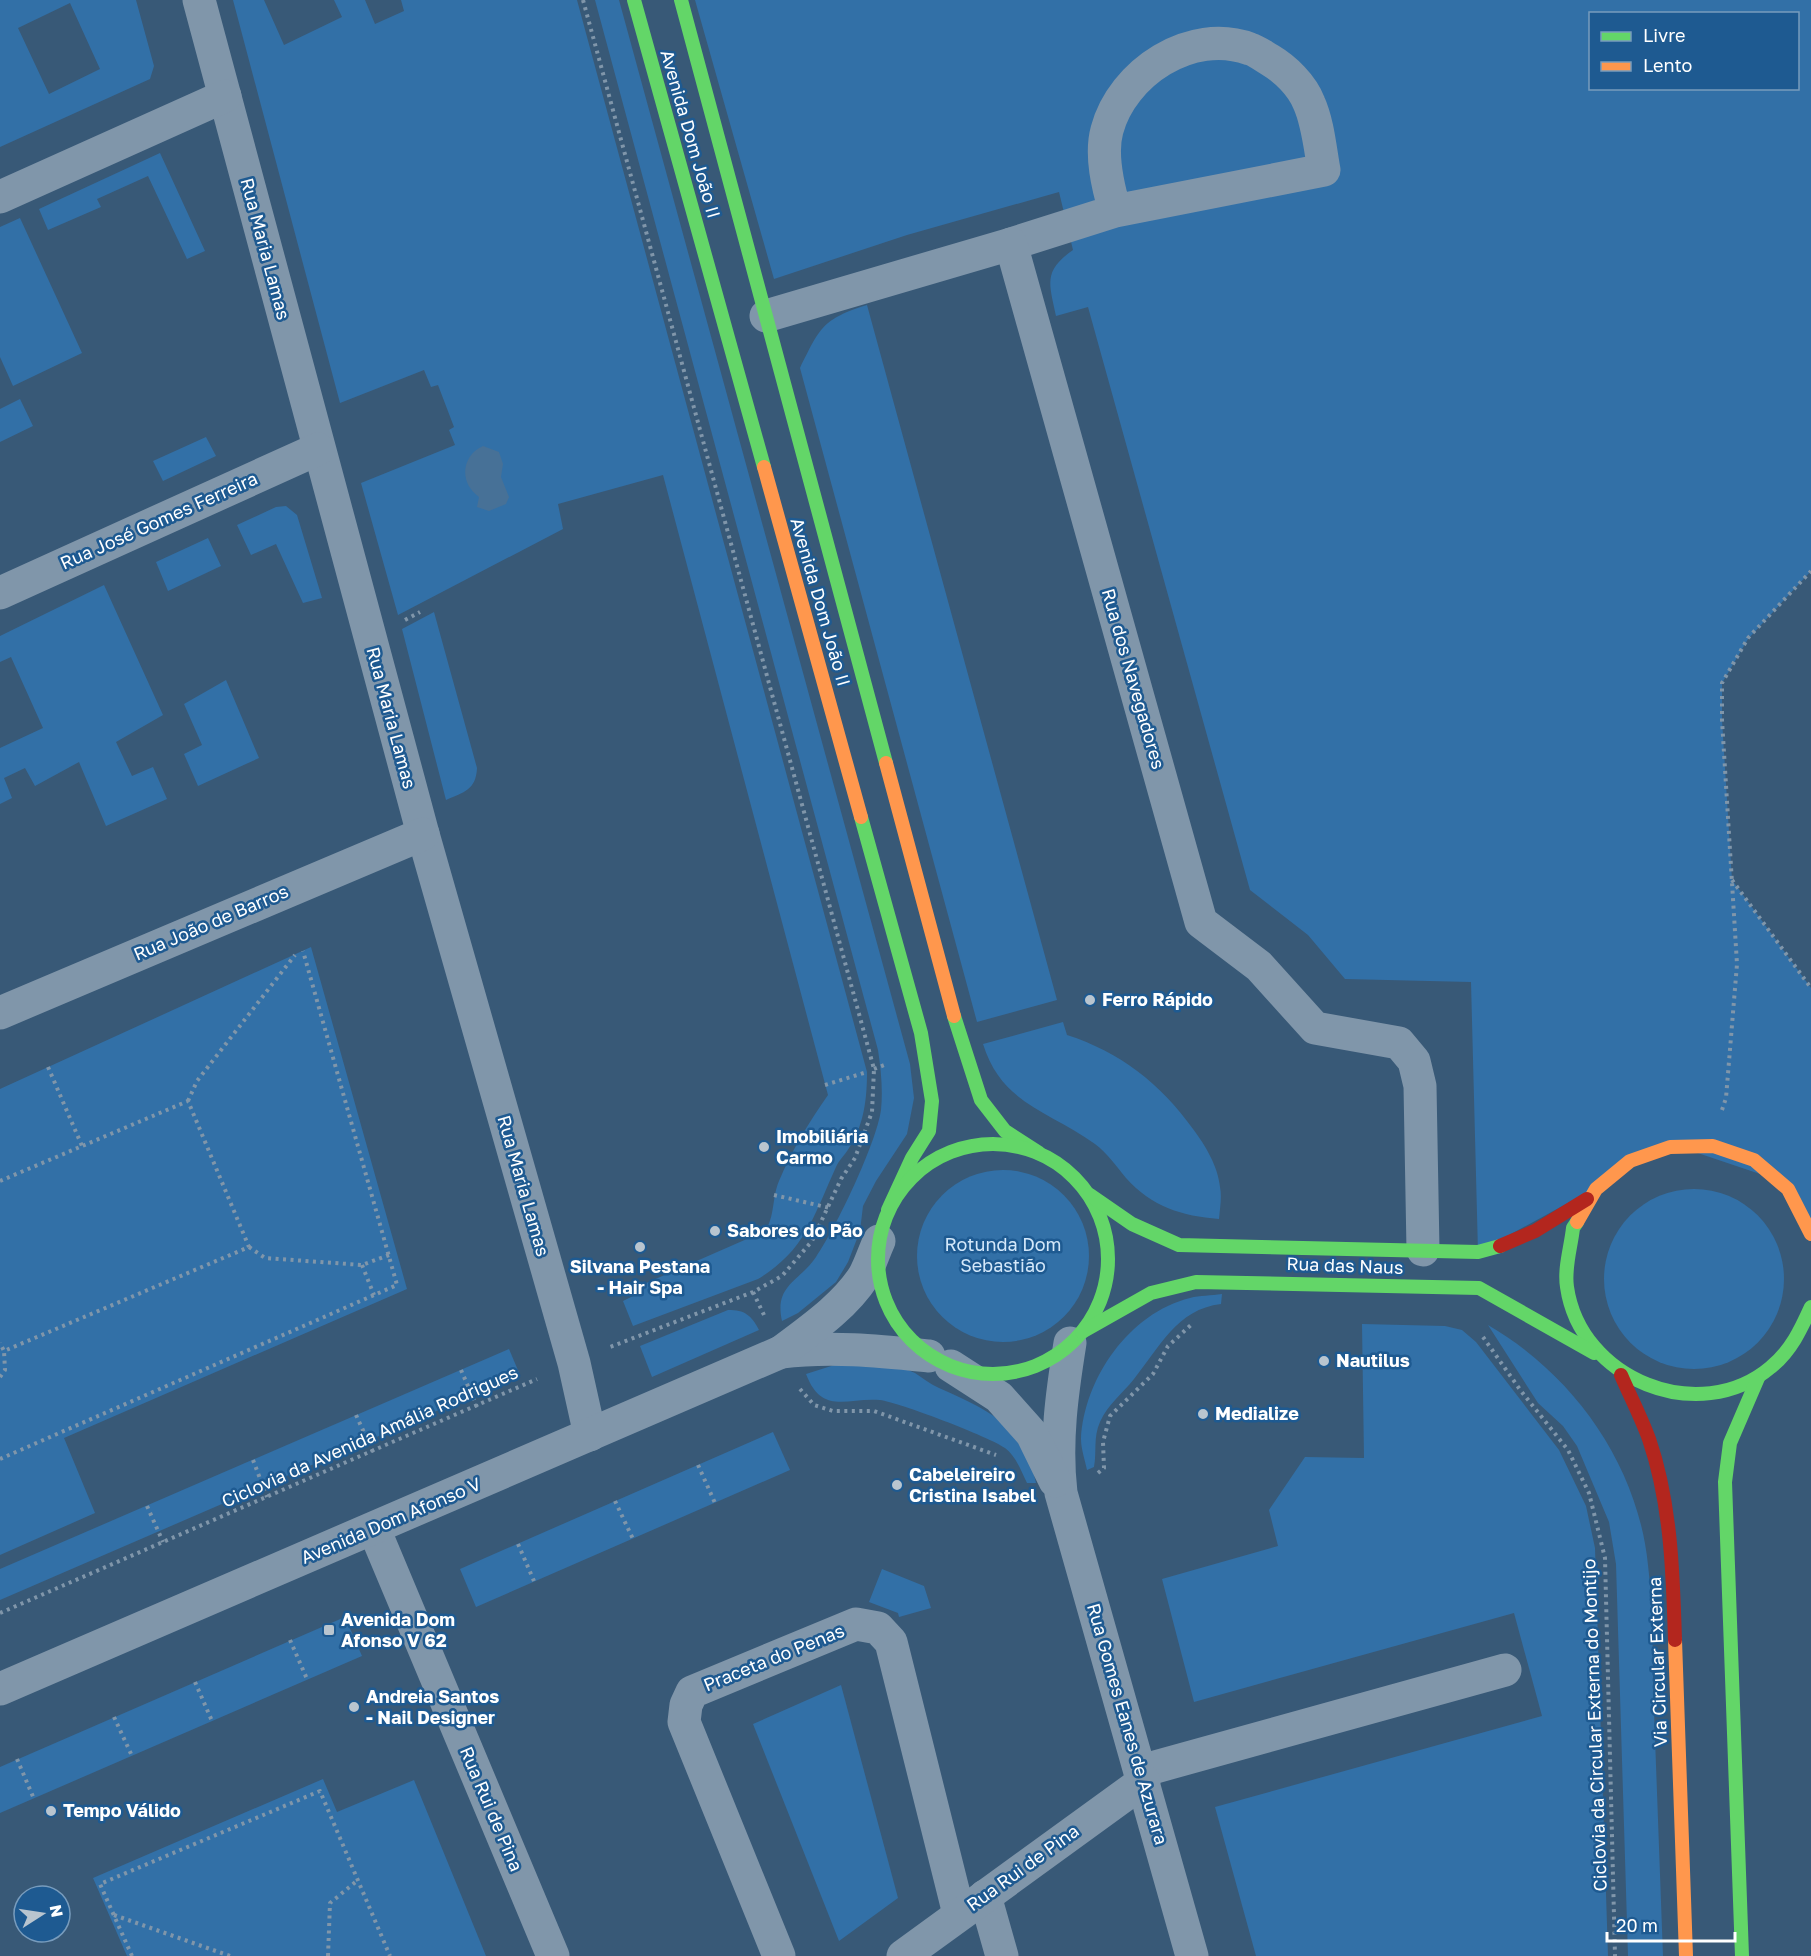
<svg xmlns="http://www.w3.org/2000/svg" width="1811" height="1956" viewBox="0 0 1811 1956" font-family="'Golos Text',sans-serif">
<rect width="100%" height="100%" fill="#385977"/>
<g fill="#3270a7" fill-rule="evenodd">
<path d="M0,0h136l18,66 -4,13 -150,68zM70,3l30,66 -51,25 -31,-66z"/>
<path d="M233,0h31l20,45 58,-28 -8,-17h31l10,24 29,-13 -3,-11h176l290,1072c0,27 -3,53 -18,76 -4,7 -10,12 -13,19 -22,48 -30,83 -78,112l-125,47 -10,-25 14,-7 -2,-6 130,-57c10,-14 7,-34 14,-50 13,-31 30,-59 49,-86l-165,-620 -105,29 5,25 -165,86 -37,-132 94,-38 -6,-15 5,-3 -16,-42 -7,2 -7,-17 -84,33z"/>
<path d="M595,0h24l291,1064 4,34 -7,36 -31,47 -13,25 -3,25 -12,31 -12,20 -38,31 -16,8c-8,-36 17,-39 34,-64 20,-29 60,-113 65,-147 2,-20 0,-40 -3,-60z"/>
<path d="M695,0h1116v571l-63,68 -26,44v37l10,160 79,108v246l-30,-53 -107,-36 -196,107 -7,-270 -126,-3 -37,-44 -58,-45 -162,-583 -32,9c-7,-33 -13,-45 17,-66l-14,-58 -152,43 -133,44zM1590,14h208v74h-208z"/>
<path d="M160,153l45,98 -18,8 -39,-83 -51,23 4,8 -53,23 -9,-21z"/>
<path d="M20,218l62,135 -69,33 -13,-29v-130z"/>
<path d="M867,305l190,695 -80,22 -177,-654c20,-40 22,-49 67,-63z"/>
<path d="M20,399l13,27 -33,16v-33z"/>
<path d="M206,437l10,19 -53,25 -10,-20z"/>
<path d="M286,506l11,9 25,83 -19,5 -27,-59 -25,11 -14,-30 39,-18z"/>
<path d="M208,538l13,28 -53,25 -12,-29z"/>
<path d="M104,585l59,130 -47,27 16,34 21,-9 14,32 -61,27 -27,-64 -44,24 -10,-18 -21,10 8,20 -12,6v-56l43,-20 -32,-71 -11,5v-26z"/>
<path d="M434,612l43,156c-1,22 -13,24 -31,32l-44,-171z"/>
<path d="M226,680l33,78 -61,28 -14,-32 18,-9 -18,-41z"/>
<path d="M311,947l96,342 -343,149 31,75 -95,42v-466z"/>
<path d="M1063,1022l4,13c53,17 94,49 126,94 12,16 25,37 27,58 2,10 0,21 -1,32 -37,-3 -67,-12 -93,-41 -9,-11 -19,-25 -31,-34 -45,-33 -93,-39 -112,-100z"/>
<circle cx="1003" cy="1256" r="86"/>
<circle cx="1694" cy="1279" r="90"/>
<path d="M1222,1294l-1,10c-44,5 -62,44 -87,75 -12,15 -26,25 -34,43 -7,16 -3,29 -6,45l-7,3c-2,-10 -6,-21 -6,-31 3,-60 48,-126 109,-141 10,-3 21,-2 32,-4z"/>
<path d="M728,1310c17,0 23,5 31,20l-107,47 -12,-31z"/>
<path d="M1362,1324l83,2 17,4 14,12 83,108 27,56 9,42 13,408h-352l-41,-149 327,-91 -28,-103 -320,89 -32,-123 116,-33 -9,-36 36,-53 59,1z"/>
<path d="M1488,1325c86,50 150,140 160,240 6,48 4,98 6,146 3,81 6,163 9,245h-35l-12,-392 -7,-42 -32,-76 -14,-20 -25,-23z"/>
<path d="M509,1349l11,26 -520,225v-31z"/>
<path d="M847,1361c22,0 47,2 68,12 8,5 15,11 24,15 49,22 84,36 97,95h-9c-5,-10 -11,-27 -22,-35 -15,-11 -107,-46 -125,-48 -32,-3 -58,16 -74,-26z"/>
<path d="M773,1432l17,38 -314,137 -16,-38z"/>
<path d="M882,1569l42,17 7,22 -32,9 -1,-4 -29,-11z"/>
<path d="M345,1617l17,39 -362,157v-46z"/>
<path d="M841,1685l57,213 -59,43 -86,-217z"/>
<path d="M323,1779l14,33 77,-32 72,176h-359l-34,-78z"/>
</g>
<path fill="#477197" d="M483,446l16,6 4,12 -2,13 8,20 -3,7 -17,7 -12,-4 2,-10c-20,-14 -18,-41 4,-51z"/>
<g fill="none" stroke-linecap="round" stroke-linejoin="round">
<g stroke="#8096aa" stroke-width="4" stroke-dasharray="3 4.5" stroke-linecap="butt">
<path d="M583,0l291,1069 -2,43 -17,46 -14,21 -29,62 -30,35 -29,16 -143,55"/>
<path d="M405,620l15,-8"/>
<path d="M1732,880l79,108"/>
<path d="M48,1067l34,79"/>
<path d="M874,1069l13,-5"/>
<path d="M825,1085l42,-13"/>
<path d="M188,1101l9,-20 98,-126"/>
<path d="M1722,1110l4,-12 11,-134 -15,-244v-37l26,-45 63,-67"/>
<path d="M0,1181l188,-80 61,146 -245,104 -4,-8"/>
<path d="M774,1195l56,13"/>
<path d="M249,1247l16,11 97,7 27,-10"/>
<path d="M362,1265l12,30"/>
<path d="M753,1292l11,23"/>
<path d="M1483,1337l38,54 47,59 21,43 16,65 10,398"/>
<path d="M461,1370l16,37"/>
<path d="M0,1377l5,-7 -1,-19"/>
<path d="M800,1389l14,16 19,6h41l122,44"/>
<path d="M356,1415l17,37"/>
<path d="M0,1459l397,-174 -94,-334"/>
<path d="M253,1460l14,37"/>
<path d="M698,1465l17,38"/>
<path d="M1098,1473l6,-5 -1,-26 7,-26 43,-42 15,-28 23,-21"/>
<path d="M615,1501l18,38"/>
<path d="M147,1506l16,36"/>
<path d="M518,1544l16,37"/>
<path d="M0,1613l537,-234"/>
<path d="M290,1640l17,39"/>
<path d="M195,1682l17,39"/>
<path d="M114,1717l18,39"/>
<path d="M17,1759l17,40"/>
<path d="M114,1915l116,41"/>
<path d="M132,1956l-32,-72 220,-93 70,165"/>
<path d="M328,1956l2,-53 28,-23"/>
</g>
<g stroke="#8096aa" stroke-width="33">
<path d="M199,0l224,834 151,529 16,72"/>
<path d="M0,197l225,-101"/>
<path d="M1011,244l104,-33 209,-41c-4,-22 -6,-47 -15,-67 -7,-18 -24,-34 -39,-43 -7,-4 -13,-9 -20,-11 -59,-22 -128,24 -143,81 -7,25 1,57 8,81"/>
<path d="M766,316l245,-72 190,678 58,44 56,62 84,15 15,18 6,25 3,164"/>
<path d="M0,593l318,-144"/>
<path d="M0,1013l423,-179"/>
<path d="M1070,1343c-8,50 -15,99 -9,150l131,463"/>
<path d="M781,1352c51,-6 98,-1 148,4"/>
<path d="M951,1366l48,31 33,37 23,47"/>
<path d="M374,1529l179,427"/>
<path d="M0,1689l781,-337c29,-22 63,-45 83,-76 6,-11 10,-24 15,-35"/>
<path d="M1141,1771l364,-101"/>
<path d="M985,1896l17,60"/>
<path d="M779,1956l-95,-234 2,-17 6,-13 164,-68 22,4 13,14 68,272"/>
<path d="M903,1956l241,-175"/>
</g>
<g stroke="#63d668" stroke-width="14">
<path d="M634,0l130,467"/>
<path d="M681,0l205,763"/>
<path d="M861,817l60,216 11,68 -3,30 -17,27 -24,52"/>
<path d="M954,1016l27,84 24,31 34,22"/>
<circle cx="993" cy="1259" r="115"/>
<path d="M1090,1195l42,29 47,21 299,7 22,-6"/>
<path d="M1577,1222l-4,6c-2,19 -9,40 -6,59 13,92 132,141 204,80 20,-16 30,-38 40,-60"/>
<path d="M1082,1332l69,-39 45,-11 283,6 115,65"/>
<path d="M1742,1956l-17,-474 5,-39 28,-65"/>
</g>
<g stroke="#ff974d" stroke-width="14">
<path d="M764,467l97,350"/>
<path d="M886,763l68,253"/>
<path d="M1577,1222l19,-33 34,-28 40,-14 43,-1 41,14 34,29 23,45"/>
<path d="M1675,1640l11,316"/>
</g>
<g stroke="#b3261e" stroke-width="14">
<path d="M1500,1246l35,-15 52,-32"/>
<path d="M1621,1375c9,21 20,42 28,64 22,64 24,134 26,201"/>
</g>
</g>
<g fill="#b9c5cf" stroke="#1e5a91" stroke-width="2">
<circle cx="1090" cy="1000" r="6"/>
<circle cx="764" cy="1147" r="6"/>
<circle cx="715" cy="1231" r="6"/>
<circle cx="640" cy="1247" r="6"/>
<circle cx="1324" cy="1361" r="6"/>
<circle cx="1203" cy="1414" r="6"/>
<circle cx="897" cy="1485" r="6"/>
<rect x="323" y="1624" width="12" height="12" rx="3"/>
<circle cx="354" cy="1707" r="6"/>
<circle cx="51" cy="1811" r="6"/>
</g>
<g text-anchor="middle" stroke-width="5" stroke-linejoin="round" paint-order="stroke">
<g font-size="18" fill="#fff" stroke="#1e5a91">
<text transform="translate(690 134) rotate(74)" y="6">Avenida Dom João II</text>
<text transform="translate(265 249) rotate(75)" y="6">Rua Maria Lamas</text>
<text transform="translate(159 521) rotate(-24)" y="6">Rua José Gomes Ferreira</text>
<text transform="translate(820 602) rotate(74)" y="6">Avenida Dom João II</text>
<text transform="translate(1133 679) rotate(74)" y="6">Rua dos Navegadores</text>
<text transform="translate(391 718) rotate(75)" y="6">Rua Maria Lamas</text>
<text transform="translate(211 923) rotate(-23)" y="6">Rua João de Barros</text>
<text transform="translate(523 1186) rotate(74)" y="6">Rua Maria Lamas</text>
<text transform="translate(1345 1266) rotate(2)" y="6">Rua das Naus</text>
<text transform="translate(370 1437) rotate(-24)" y="6">Ciclovia da Avenida Amália Rodrigues</text>
<text transform="translate(391 1521) rotate(-23)" y="6">Avenida Dom Afonso V</text>
<text transform="translate(774 1658) rotate(-22)" y="6">Praceta do Penas</text>
<text transform="translate(1658 1662) rotate(-92)" y="6">Via Circular Externa</text>
<text transform="translate(1127 1724) rotate(74)" y="6">Rua Gomes Eanes de Azurara</text>
<text transform="translate(1595 1725) rotate(-92)" y="6">Ciclovia da Circular Externa do Montijo</text>
<text transform="translate(491 1809) rotate(67)" y="6">Rua Rui de Pina</text>
<text transform="translate(1023 1868) rotate(-36)" y="6">Rua Rui de Pina</text>
</g>
<g font-size="18" font-weight="bold" fill="#fff" stroke="#1e5a91" text-anchor="start">
<text x="1102" y="1006">Ferro Rápido</text>
<text x="776" y="1143">Imobiliária<tspan x="776" dy="21">Carmo</tspan></text>
<text x="727" y="1237">Sabores do Pão</text>
<text x="640" y="1273" text-anchor="middle">Silvana Pestana<tspan x="640" dy="21">- Hair Spa</tspan></text>
<text x="1336" y="1367">Nautilus</text>
<text x="1215" y="1420">Medialize</text>
<text x="909" y="1481">Cabeleireiro<tspan x="909" dy="21">Cristina Isabel</tspan></text>
<text x="341" y="1626">Avenida Dom<tspan x="341" dy="21">Afonso V 62</tspan></text>
<text x="366" y="1703">Andreia Santos<tspan x="366" dy="21">- Nail Designer</tspan></text>
<text x="63" y="1817">Tempo Válido</text>
</g>
<g font-size="18" fill="#d4e8fa" stroke="#1e5a91">
<text x="1003" y="1251">Rotunda Dom<tspan x="1003" dy="21">Sebastião</tspan></text>
</g>
</g>
<rect x="1589" y="12" width="210" height="78" fill="#1e5a91" stroke="#789cbd" stroke-width="1.5"/>
<rect x="1601" y="32" width="30" height="9" fill="#63d668" stroke="#789cbd" stroke-width="1.5"/>
<text x="1643" y="42" font-size="18" fill="#ffffff">Livre</text>
<rect x="1601" y="62" width="30" height="9" fill="#ff974d" stroke="#789cbd" stroke-width="1.5"/>
<text x="1643" y="72" font-size="18" fill="#ffffff">Lento</text>
<g transform="translate(42 1914) rotate(78)"><circle r="28" fill="#1e5a91" stroke="#789cbd" stroke-width="1.5"/>
<path d="M0-4.5L10 22L0 15L-10 22Z" fill="#b9c5cf"/>
<text y="-9" font-size="16" font-weight="bold" text-anchor="middle" fill="#ffffff">N</text>
</g>
<path d="M1607 1932v9h128v-9" fill="none" stroke="#ffffff" stroke-width="3"/>
<text x="1616" y="1932" font-size="18" fill="#ffffff" stroke="#1e5a91" stroke-width="4.5" paint-order="stroke">20 m</text>
</svg>
